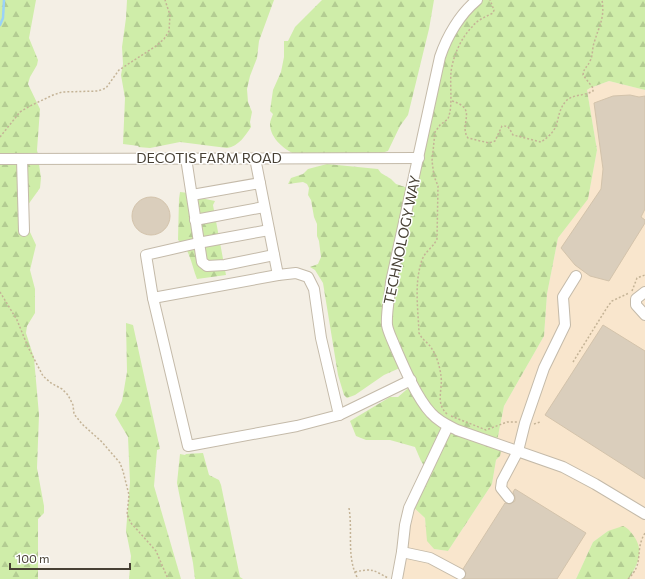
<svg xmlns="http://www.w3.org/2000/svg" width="645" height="579" viewBox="0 0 645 579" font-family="Commissioner,sans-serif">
<defs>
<pattern id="forest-firs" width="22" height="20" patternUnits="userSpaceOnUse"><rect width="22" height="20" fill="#cfeda9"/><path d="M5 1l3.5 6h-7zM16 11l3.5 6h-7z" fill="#b3cc92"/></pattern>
</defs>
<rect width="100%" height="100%" fill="#f4efe5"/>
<path fill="#f9e6cd" d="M609,81l36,9v489h-16l9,-15 -30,-33 -15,11 -17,37h-180l15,-74 14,13 3,23 6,8 14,2 44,-67 4,-24 4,-4 -3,-15 7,-35 40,-70 3,-42 11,-56 30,-40 9,-48 -10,-60 3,-2z"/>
<g fill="url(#forest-firs)">
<path d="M0,0h36l-7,38 9,22 -1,5 -7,12 -2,7 12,25 -3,41 4,28 -1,10 -15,21 -2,8 13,28 -6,25 5,19v24l-8,13 -1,7 8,25 5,57 -2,53 7,38v7l-6,6v60h-38z"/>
<path d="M127,0h147l-15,41 -2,17 -7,18 -3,13 1,13 4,10 -2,10 1,5c-6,9 -12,19 -24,21l-47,-6 -30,6 -12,-1 1,-1 -16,-2 2,-46 -4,-23 2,-11 -1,-17 4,-29z"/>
<path d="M322,0h112l-5,29 -21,86 -8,11 -12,25 -16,5h-73c-13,-5 -29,-17 -29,-32 0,-3 2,-7 3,-10l-3,-3 3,-21 8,-18 3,-15v-16h4l7,-14z"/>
<path d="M478,0h167v90l-36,-9 -19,7 -3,2 10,60 -9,49 -30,39 -11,56 -3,42 -40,70 -7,35 5,5 -2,10 -4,4 -4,24 -44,67 -14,-2 -7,-8 -2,-23 -14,-13 16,-35 -6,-9 -6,-14 -25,-7h-24l-10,-4 -6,-15 40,-24h8l15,-13 -11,-17 -18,8 -29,20 -8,3 -3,-3 -6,-20 -15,-92 -8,-13 -5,-3 8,-3 3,-7 -2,-16 -2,-5v-12l-3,-7 -3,-17 -3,-5 1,-7 -2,-4 -4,-2 -15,2 3,-6 12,-4 5,-5 19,-5 51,5 3,4 10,6 5,5 15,5 31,-137z"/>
<path d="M180,192c12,1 22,7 35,9l-2,4 13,70 -29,4c-5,-12 -7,-31 -19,-39l1,-41z"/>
<path d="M126,323l7,2 27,124 -3,1 -3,36 27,93h-52l2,-23 -5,-25 4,-49 -2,-45 -13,-22 7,-14 5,-29z"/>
<path d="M203,453l6,22 10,5 2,5 19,92 3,2h-48l-2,-16 -16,-80 3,-29 5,1 1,-1z"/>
<path d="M623,526c5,2 7,5 10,9 12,16 5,28 -4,44h-53l17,-37 15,-11z"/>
</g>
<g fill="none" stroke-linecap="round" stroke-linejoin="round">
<path stroke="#9ad2f8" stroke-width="2.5" d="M0,25l3,-7 1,-18"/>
</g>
<g fill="#dacebc" stroke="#d3c3ab">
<path d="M630,95l9,2 6,-1v113l-4,8 4,3v3l-36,58 -19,-5 -15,-11 -14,-17 40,-59 2,-20 -9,-66 19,-7z"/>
<circle cx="151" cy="216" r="19"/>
<path d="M603,325l42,26v128l-100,-64z"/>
<path d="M515,489l71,44 -29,46h-93l2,-6 -3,-4 42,-66 5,1 5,-3v-4l-2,-5z"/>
</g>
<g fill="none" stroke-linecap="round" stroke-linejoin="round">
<defs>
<g id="minor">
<path d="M477,0c-17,14 -30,36 -37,57l-49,225c-1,14 -5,29 -4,43 1,6 4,12 6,17 9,21 23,55 38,71 7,8 16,12 26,17l106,37 32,17 50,30"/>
<path d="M186,158l16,104 5,4 18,-1 49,-10"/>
<path d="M255,158l23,117 18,-2 12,4 6,12 7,49 18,77"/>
<path d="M0,159l419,-1"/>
<path d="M22,159l2,72"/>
<path d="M192,195l68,-12"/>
<path d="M195,220l69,-13"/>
<path d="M269,230l-71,13 -52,12 7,43 125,-23"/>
<path d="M645,292l-9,7v6l9,10"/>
<path d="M153,298l35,148 109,-20 42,-11 72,-35"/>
<path d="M509,498l-8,-10 1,-7 16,-30 7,-28 19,-55 21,-43 -2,-28 13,-21"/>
<path d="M402,552l28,6 30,16"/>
<path d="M397,579l5,-27 3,-27 4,-17 39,-82"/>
</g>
</defs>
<use href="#minor" stroke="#c4baa9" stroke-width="12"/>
<g stroke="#c4b396" stroke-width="1.5" stroke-dasharray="2 2" stroke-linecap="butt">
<path d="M452,101c27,8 6,23 16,37l21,5 6,-2 7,-15c7,-1 8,4 11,9l28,7c6,-4 12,-9 15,-16 3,-9 3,-18 11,-26 7,-6 18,-4 26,-9v-3l-10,-13c1,-8 4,-7 7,-14 3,-5 2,-12 4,-18 5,-17 11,-25 8,-43"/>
<path d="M0,137l20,-25 10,-6 23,-11 9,-3 36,-1 8,-3 13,-18 37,-24 8,-7 5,-8 1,-16 -5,-15"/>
<path d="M632,291l5,-13 8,-3"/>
<path d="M0,292l17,28 11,27 15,29 8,7 11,6 6,6 5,10 1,9 8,10 20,18 18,21 3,8 6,24 -2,20 4,8 25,28 12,28"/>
<path d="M573,362l35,-56 4,-5 17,-8"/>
<path d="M447,414c-12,-11 -4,-25 -6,-38 -1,-8 -4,-20 -9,-27 -3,-6 -10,-9 -13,-16 -1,-25 -5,-50 3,-73 3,-9 11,-12 15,-21l1,-53 -4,-10 -2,-15 3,-29 5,-7 8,-6 2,-7c2,-13 0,-27 1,-40 2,-16 10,-34 21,-45 5,-7 13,-10 21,-14l1,-3 -4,-10"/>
<path d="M451,416l35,14 21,-8h10"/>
<path d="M534,424l6,-2"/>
<path d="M349,508c4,25 -3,49 9,71"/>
<path d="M355,572c18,-4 18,-2 33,6"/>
<path d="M628,579c17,-16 6,-28 17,-46"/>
</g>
<use href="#minor" stroke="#fff" stroke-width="10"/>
</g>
<g text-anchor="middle" stroke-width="3" stroke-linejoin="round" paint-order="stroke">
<g font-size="14" fill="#474034" stroke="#fff">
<text x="209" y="163">DECOTIS FARM ROAD</text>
<text transform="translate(402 240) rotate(-78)" y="5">TECHNOLOGY WAY</text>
</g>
</g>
<path d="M10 563v6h120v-6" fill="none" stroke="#474034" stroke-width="2"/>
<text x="16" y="563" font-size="12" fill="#474034" stroke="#ffffff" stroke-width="3" paint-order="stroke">100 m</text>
</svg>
